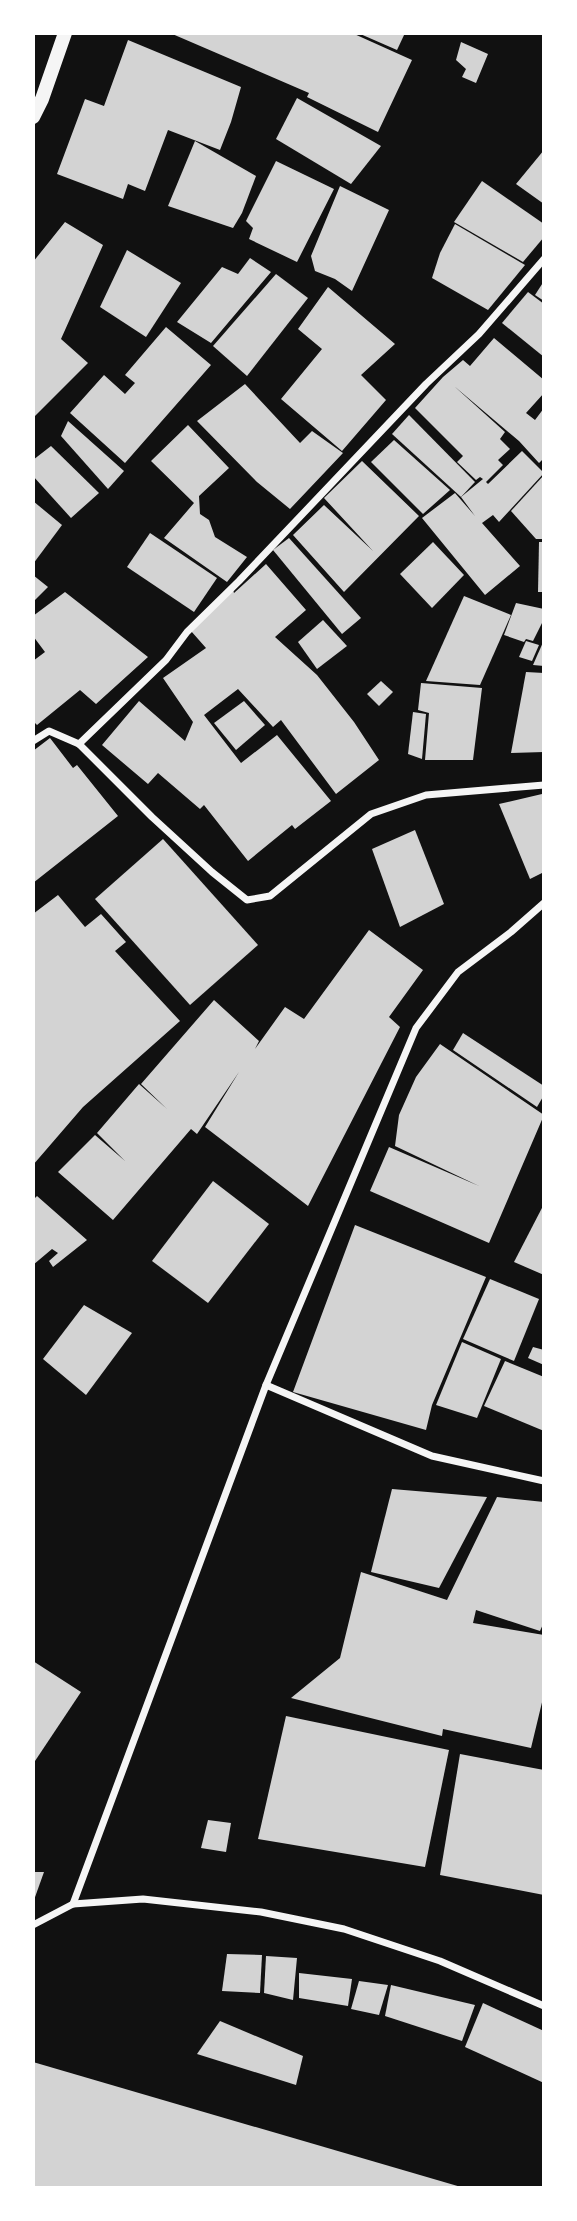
<svg xmlns="http://www.w3.org/2000/svg" width="577" height="2221" viewBox="0 0 577 2221" font-family="Figtree,sans-serif">
<rect width="100%" height="100%" fill="#111"/>
<g fill="#d3d3d3">
<path d="M170,33h182l60,27 -34,72 -71,-35 2,-4z"/>
<path d="M358,33h47l-8,17z"/>
<path d="M128,40l113,47 -10,35 -11,28 -52,-20 -23,61 -17,-7 -5,15 -66,-25 28,-75 19,7z"/>
<path d="M461,42l27,12 -12,29 -14,-6 4,-8 -10,-9z"/>
<path d="M297,98l84,48 -30,38 -75,-45z"/>
<path d="M195,141l61,35 -14,37 -9,15 -65,-22z"/>
<path d="M544,150v54l-28,-20z"/>
<path d="M276,161l58,28 -37,73 -48,-23 4,-11 -7,-7z"/>
<path d="M482,181l62,43v13l-21,25 -69,-40z"/>
<path d="M340,186l49,24 -37,81 -17,-12 -20,-8 -4,-15z"/>
<path d="M65,222l38,23 -42,94 27,24 -55,55v-156z"/>
<path d="M455,224l70,41 -37,45 -56,-32 8,-25z"/>
<path d="M127,250l54,33 -35,54 -46,-30z"/>
<path d="M250,258l21,14 -60,71 -34,-21 45,-55 16,7z"/>
<path d="M276,274l32,24 -61,78 -34,-30z"/>
<path d="M544,281v20l-9,-6z"/>
<path d="M328,287l67,57 -34,31 25,25 -44,51 -61,-52 41,-50 -24,-20z"/>
<path d="M528,292l16,12v53l-42,-34z"/>
<path d="M166,327l45,38 -86,98 -55,-50 34,-38 21,19 10,-11 -10,-8z"/>
<path d="M494,338l50,42v13l-18,20 9,7 9,-12v50l-5,5 -20,-22 -65,-55 51,46 -5,7 10,10 -12,11 5,5 -17,17 2,2 34,-33 22,22 -45,49 -6,-7 -11,8 38,43 -35,29 -63,-77 33,-25 20,23 -14,-19 22,-18 -3,-2 -4,3 -19,-18 6,-6 -48,-48 28,-31 20,-17 7,6z"/>
<path d="M245,384l55,59 12,-12 31,22 -53,56 -33,-27 -60,-61z"/>
<path d="M409,415l66,67 -14,15 -69,-63z"/>
<path d="M68,421l56,50 -16,18 -47,-53z"/>
<path d="M188,425l41,43 -30,28 1,18 9,6 6,17 32,20 -20,25 -63,-44 30,-35 -43,-42z"/>
<path d="M394,440l56,50 -27,24 -52,-52z"/>
<path d="M51,446l48,47 -28,25 -38,-42v-16z"/>
<path d="M362,461l57,55 -75,76 -51,-57 31,-30 49,46 -49,-53z"/>
<path d="M544,475v64h-8l-25,-28z"/>
<path d="M33,501l29,24 -29,39z"/>
<path d="M150,533l67,45 -23,34 -67,-45z"/>
<path d="M289,538l72,80 -19,16 -69,-84z"/>
<path d="M433,542l31,33 -32,33 -32,-34z"/>
<path d="M539,542h5v50h-6z"/>
<path d="M266,564l40,46 -31,27 42,38 37,47 25,38 -43,34 -55,-74 -8,7 -35,-38 -34,26 37,48 36,-28 54,66 -36,28 -3,-4 -44,36 -44,-56 -4,4 -42,-36 -10,11 -46,-39 37,-44 46,40 8,-19 -30,-44 43,-30 -15,-17 42,-41 1,3z"/>
<path d="M33,575l15,12 -15,15z"/>
<path d="M65,592l83,65 -52,47 -16,-14 -43,35 -4,-4v-60l12,-9 -12,-16v-20z"/>
<path d="M464,596l47,19 -31,70 -54,-4z"/>
<path d="M516,603l28,6v10l-11,22 -7,-2 -2,3 -20,-7z"/>
<path d="M323,620l24,26 -30,23 -19,-27z"/>
<path d="M544,640v26l-11,-1z"/>
<path d="M526,641l13,4 -7,16 -13,-4z"/>
<path d="M526,672l18,1v79l-33,1z"/>
<path d="M381,681l12,11 -14,14 -12,-12z"/>
<path d="M421,683l61,5 -9,72h-48l4,-47 -11,-3z"/>
<path d="M244,701l21,24 -29,25 -22,-27z"/>
<path d="M413,712l13,2 -4,45 -14,-5z"/>
<path d="M50,738l23,30 4,-3 41,51 -85,67v-132z"/>
<path d="M542,794l2,11v67l-14,7 -31,-75z"/>
<path d="M415,830l29,74 -44,23 -28,-78z"/>
<path d="M163,839l95,106 -68,60 -95,-106z"/>
<path d="M58,895l27,32 16,-13 25,28 -11,9 65,70 -97,86 -50,58v-251z"/>
<path d="M369,930l54,40 -34,47 11,10 -92,179 -103,-79 34,-55 -42,62 -6,-5 -78,91 -55,-48 37,-37 30,26 -28,-28 42,-49 28,25 -26,-25 73,-84 45,41 -4,8 30,-42 19,12z"/>
<path d="M463,1033l81,53v9l-7,12 -84,-57z"/>
<path d="M440,1044l104,71 -55,128 -119,-52 19,-44 90,39 -84,-40 4,-31 17,-38z"/>
<path d="M213,1181l56,43 -61,79 -56,-42z"/>
<path d="M37,1196l50,44 -34,27 -4,-6 9,-8 -6,-4 -19,16v-65z"/>
<path d="M544,1204v71l-30,-13z"/>
<path d="M355,1225l131,52 -54,128 -6,25 -133,-38z"/>
<path d="M490,1279l49,20 -25,62 -51,-22z"/>
<path d="M84,1305l48,28 -46,62 -43,-36z"/>
<path d="M462,1342l39,17 -24,59 -41,-13z"/>
<path d="M533,1347l11,3v15l-16,-7z"/>
<path d="M505,1361l39,16v54l-60,-25z"/>
<path d="M392,1489l95,8 -48,91 -68,-16z"/>
<path d="M497,1497l47,5v120l-4,9 -64,-21 -3,13 71,12v59l-13,54 -88,-19 -1,7 -151,-38 49,-40 21,-86 86,28z"/>
<path d="M33,1661l48,31 -48,72z"/>
<path d="M286,1716l163,34 -24,117 -167,-28z"/>
<path d="M460,1754l84,16v125l-104,-20z"/>
<path d="M208,1820l23,3 -5,29 -25,-4z"/>
<path d="M33,1872h11l-10,28h-1z"/>
<path d="M227,1954l35,1 -2,38 -38,-2z"/>
<path d="M266,1956l31,2 -4,42 -29,-7z"/>
<path d="M299,1973l53,6 -4,27 -49,-8z"/>
<path d="M359,1981l29,4 -9,30 -28,-6z"/>
<path d="M391,1985l84,20 -13,36 -77,-25z"/>
<path d="M483,2003l61,28v52l-79,-36z"/>
<path d="M220,2021l83,35 -7,29 -99,-31z"/>
<path d="M33,2062l428,125v1h-428z"/>
</g>
<g fill="none" stroke-linecap="round" stroke-linejoin="round">
<g stroke="#f5f5f5" stroke-width="7">
<path d="M33,741l16,-10 30,13 73,73 60,55 35,28 23,-4 101,-82 55,-19 118,-10"/>
<path d="M79,744l87,-84 21,-28 52,-51 187,-197 53,-50 65,-75"/>
<path d="M266,1385l166,71 112,25"/>
<path d="M73,1904l193,-519 150,-357 42,-56 53,-40 33,-29"/>
<path d="M33,1925l40,-21 70,-5 118,13 83,17 96,32 104,45"/>
</g>
<path stroke="#f5f5f5" stroke-width="14" d="M33,117l9,-18 23,-66"/>
</g>
<rect width="577" height="2221" fill="none" stroke="#ffffff" stroke-width="70"/>
</svg>
